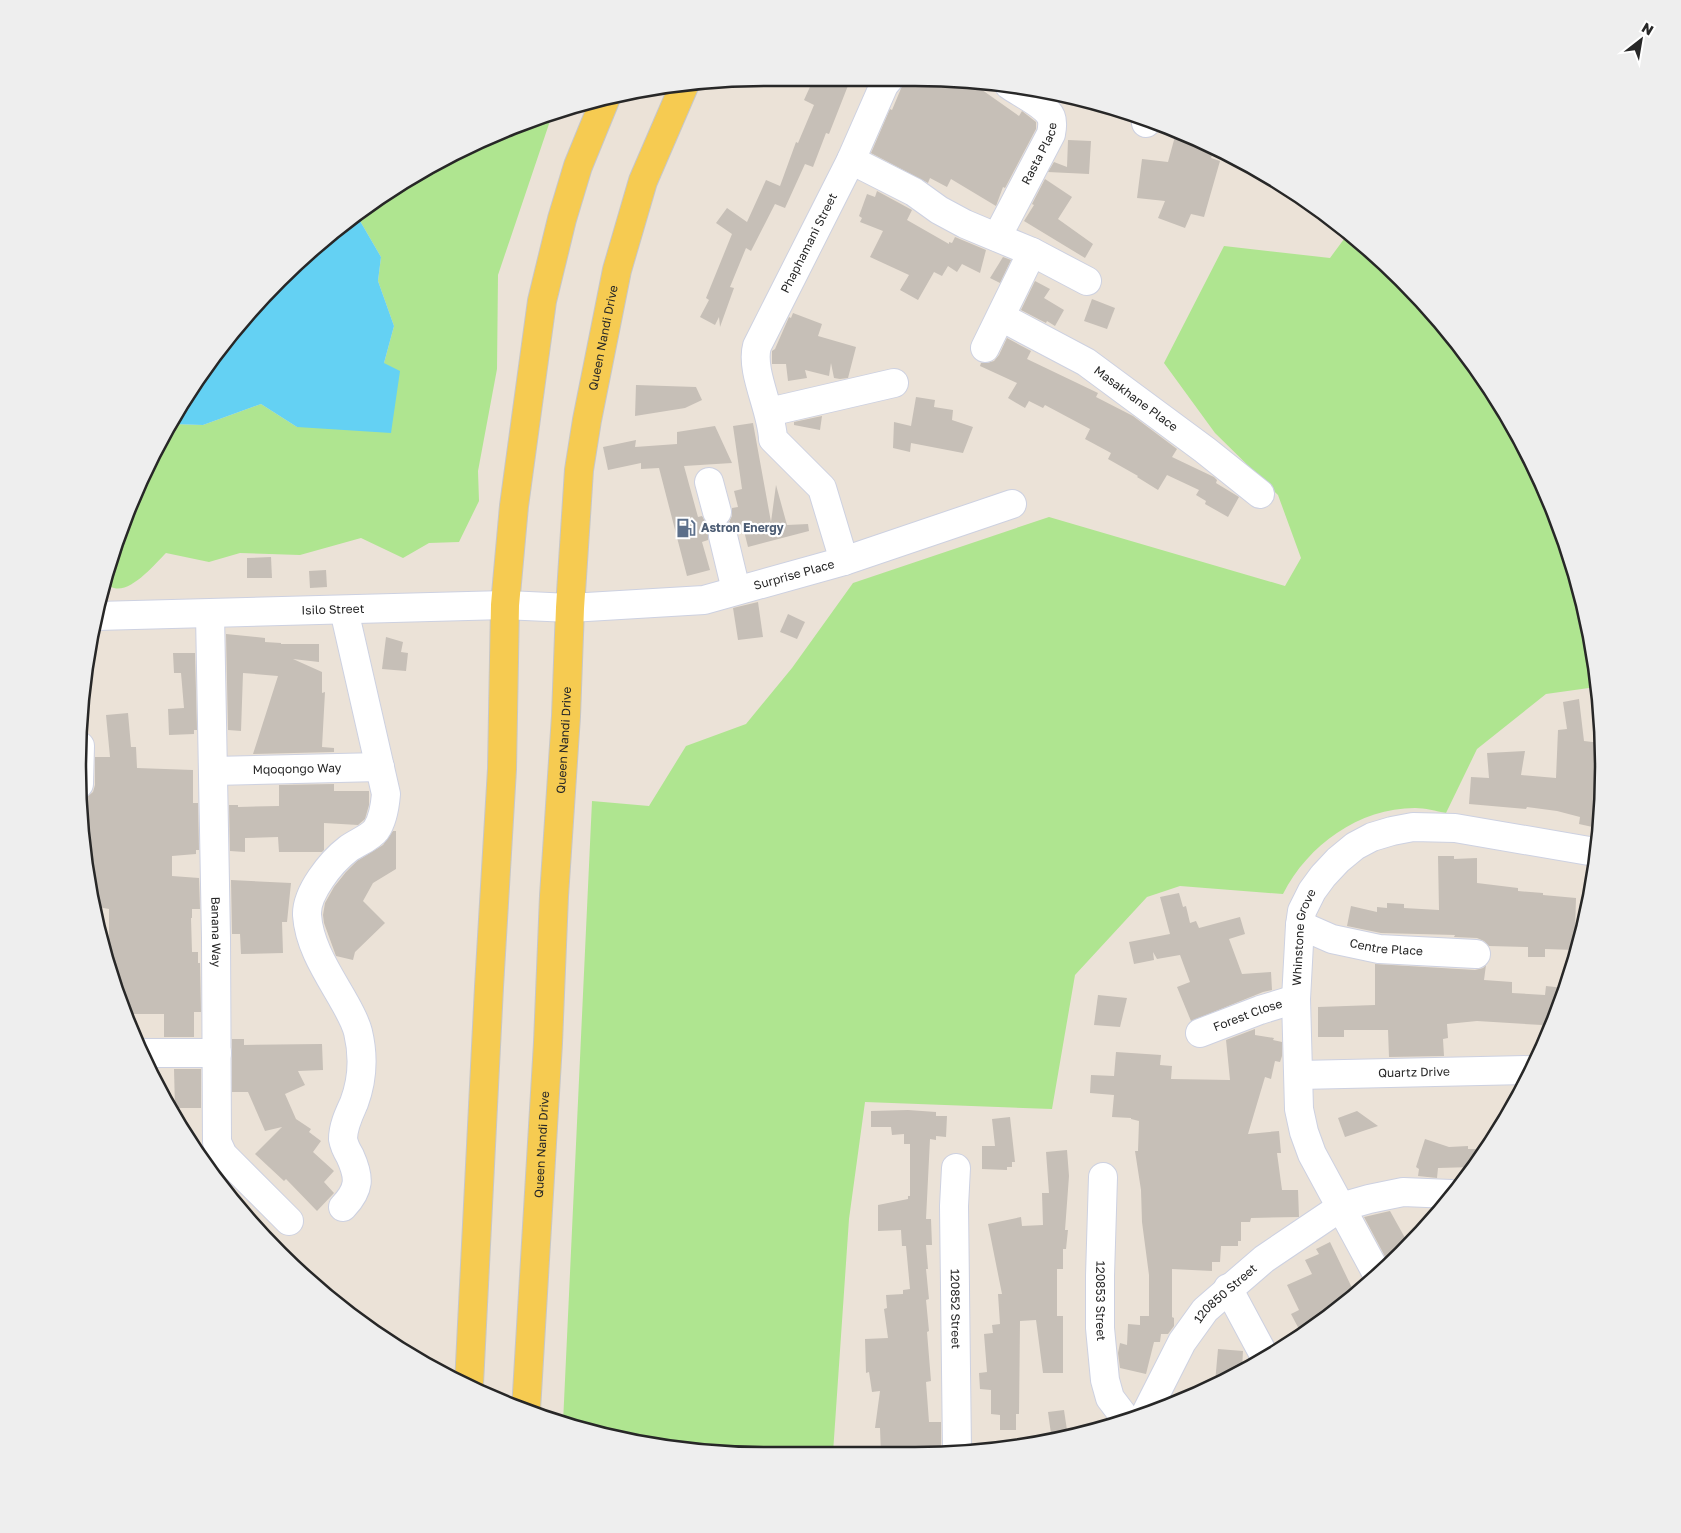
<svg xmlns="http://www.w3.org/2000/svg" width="1681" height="1533" viewBox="0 0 1681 1533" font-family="'Golos Text',sans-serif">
<rect width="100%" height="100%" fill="#ebe2d7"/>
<g fill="#afe590">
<path d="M551,118l-53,157 -1,94 -19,102 1,30 -20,41 -30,1 -26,15 -42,-20 -61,17 -60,-2 -31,9 -43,-9c-11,11 -35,40 -52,35 -4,-1 -7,-4 -10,-7l45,-119 23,-38 31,1 58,-21 36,23 87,-64 10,-37 -16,-45 3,-24 -25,-43 106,-66z"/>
<path d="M1347,235l55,45 86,104 63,119 39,129 6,55 -50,7 -69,55 -31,64c-10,-2 -21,-5 -31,-5 -56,0 -107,37 -132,86l-103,-8 -33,11 -72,78 -23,134 -187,-7 -16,117 -16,234 -156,-3 -114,-27 29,-622 57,5 37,-60 60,-22 46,-56 61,-85 196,-66 236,69 16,-28 -23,-63 -63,-62 -51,-70 60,-117 106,12z"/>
</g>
<path fill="#64d1f3" d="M356,214l25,43 -3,24 16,45 -10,37 16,8 -9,62 -94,-6 -36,-23 -58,21 -31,-1 48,-77 127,-127z"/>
<g fill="#c6bfb7">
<path d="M814,78h37l-22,56 -3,-1 -13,34 -8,-3 -20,44 -10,-4 -24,47 -5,-3 -16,39 4,1 -14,39 -1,-10 -4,8 -15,-8 9,-17 -3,-2 26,-64 -16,-11 11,-15 20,14 19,-42 14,6 16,-44 2,1 16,-38 -10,-5z"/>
<path d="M905,79l63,1 51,36 3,-5 14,11v7l-31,59 -2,-1 -7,19 -45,-27 -4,8 -17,-9 -2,5 -57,-30 19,-44 2,1z"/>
<path d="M1177,129l37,20 -3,9 9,3 -16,56 -13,-3 -6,14 -27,-10 7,-17 -28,-3 5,-39 26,3z"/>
<path d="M1068,140l23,1 -2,33 -41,-2 6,-10 13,5z"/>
<path d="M1045,179l27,18 -14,22 35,25 -8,14 -61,-37 10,-16 -2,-1z"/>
<path d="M877,191l35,19 -5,10 42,24v-2l3,1 3,-6 31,13 -6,23 -18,-9 -5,8 -9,-6 -6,10 -8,-4 -16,28 -18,-10 9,-15 -39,-18 13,-26 -23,-9 2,-4 -3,-2 8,-22 8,3z"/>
<path d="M1003,257l8,3 -11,23 -10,-5z"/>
<path d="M1035,281l15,8 -6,9 20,12 -9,16 -8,-5 -1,2 -25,-13z"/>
<path d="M1092,299l23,9 -8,21 -23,-8z"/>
<path d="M793,313l29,11 -4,12 38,11 -8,31 -8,1 -6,-1 -3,-15 -2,13 -24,-6 2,8 -19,3 -2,-17h-14v-13l3,-2 14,-32 2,1z"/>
<path d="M1007,338l24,13 -4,8 71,34 -2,4 37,19 44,33 -5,8 42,20 3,3 -1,3 23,14 -11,20 -23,-13 1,-3 -10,-6 3,-5 -32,-15 -9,15 -21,-13 1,-1 -30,-17 3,-6 -26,-14 5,-10 -45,-24 -2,3 -14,-7 -4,7 -17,-10 9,-15 -37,-17 1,-3h6l7,-2 5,-6z"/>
<path d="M636,385l60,2 6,13 -17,8 -50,8z"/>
<path d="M916,397l19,3 -1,7 19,3 -1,10 21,7 -10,26 -52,-10 -1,9 -17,-4 1,-26 17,4z"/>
<path d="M822,416l-2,14 -26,-5v-3z"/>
<path d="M753,423l18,99 5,-37 11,40 21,-1 1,7 -61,16 -4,-16 -6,1 -3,-6 -6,-4 3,-6v-8l6,-1 -4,-16 8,-2 -9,-63z"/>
<path d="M715,426l17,37 -48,3 14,51 4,-1 4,7 5,3 -3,6v8l-6,2 8,28 -23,6 -28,-108 -18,1v-6l-33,7 -5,-23 33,-7 -1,7 42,-3v-12z"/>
<path d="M271,557l1,21h-25v-20z"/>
<path d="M326,570l1,17 -17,1 -1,-17z"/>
<path d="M758,602l5,35 -25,3 -5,-32z"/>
<path d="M788,614l17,8 -8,17 -17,-7z"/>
<path d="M226,634l39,4v4l16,1v1h38v18l-26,-3 29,13v21l3,-1 -3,55 12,1v4l-81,2 25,-78 -35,-3 -2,58 -13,-1z"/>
<path d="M386,637l17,5 -2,10 7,1 -2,18 -24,-2z"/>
<path d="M173,653h22l2,77h-3v4l-25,1 -1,-26 16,-1 -3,-35h-7z"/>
<path d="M1579,699l5,42 17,2 3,23 -7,62 -18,-4 1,-7 -23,-6 -30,-4 -1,2 -57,-5 2,-27 18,1 -2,-25 38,-2 -4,24 35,3 2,-48 9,-1 -4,-27z"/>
<path d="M128,713l3,34h5l1,21 56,2v33h5l1,47h-3v4l-24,2v20l27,2 1,31h-8v9h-1l1,34h6v11h2l1,49h-7v25h-30v-23h-39l-16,-52v-53l-17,-3 2,-21h-5l-1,-8 -2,-76 1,-4 6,-5 2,-7v-28h15l-4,-42z"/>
<path d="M334,784v7h35v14l-4,14 -7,6 -34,-2v27l-2,2h-43l-1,-15 -33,1v14l-15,-1 -1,-46h9v2l41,-1v-21z"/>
<path d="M393,831h3v38l-23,14 -10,18 22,22 -30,29 -2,8 -17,-4 -12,-33 -1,-8 2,-12 9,-16 12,-15 11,-11 26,-16z"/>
<path d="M1438,856h16v3l23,-1v25l41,5v3l25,2v2l33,3 -1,33h6l-6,19 -30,-1v8h-17v-10l-39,-1 -5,-5 -7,-3 -23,-1 1,-2 -74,-2 -34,-7 4,-20 26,6v-5l10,1v-5l17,1v4l35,2z"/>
<path d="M231,880l60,3 -4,39h-5l1,31 -42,1 -1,-20h-8z"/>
<path d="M1179,893l4,14 3,-1 4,17 6,-2 3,7 41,-11 5,17 -16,5 13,35 29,-2 1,18 -9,2 -72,29 -14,-34 13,-5 -10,-27 -23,4 -4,-7 1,8 -20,4 -5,-22 41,-8 -10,-37z"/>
<path d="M1375,964l100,6 8,-2 3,-3 -2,15 28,2v11l33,2 1,-9 18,2 -13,42 -4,8 -6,-1 1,-12 -65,-4 -30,3 1,14 -5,1 1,17 -55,1 -1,-27h-44v7h-26v-30l57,-2z"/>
<path d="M1098,995l29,3 -7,29 -26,-2z"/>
<path d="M1255,1029v6l19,3 -1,2 9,2v14l-2,6 -5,-1 -4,18 -6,-2 -17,57 31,-3 2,22h-4l5,37h16l1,27 -48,1 -1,4h-9v19h-3v5h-17l-1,16h-8v9l-40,-2v48l2,1v8l-6,8h-7l-1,8h-6l-8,32 -26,-6 -2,-15 2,-10 7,2 1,-21 12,1v-9h9v-41l-7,-53 -1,-32 -6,-39h3l1,-30 -8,-2v-1l-19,-1 2,-22 -24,-2 1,-18 23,1 2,-24 45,3 -1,10 12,1 -1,13 59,1 -4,-40z"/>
<path d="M232,1039h12v6l78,-1 1,26 -25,1 7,14 -20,9 11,25 15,10 -2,3 12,9 -8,11 21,19 -10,11 10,11 -17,18 -31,-32 -2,2 -29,-27 27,-27 -17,4 -17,-39h-16z"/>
<path d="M174,1069h27v39h-26z"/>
<path d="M908,1110l28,2v4h11l-1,21 -10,-1v4l-6,-1 -4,80h5l1,26h-6l2,24h-2l3,30 -3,1 3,31 -2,1 4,49 -5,1 3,40h12v31l-26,3 -34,-1 -1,-27h-5l5,-37 -8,1 -3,-20 -3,1 -1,-34 23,-1 -4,-29 3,-1 -1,-13 17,-1v-4l7,-1 -4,-43h-4l-1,-16 -23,1v-26l30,-6v-3h2v-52h-6v-10l-12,1 -1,-8h-20v-16z"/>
<path d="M1357,1111l21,15 -33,11 -7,-19z"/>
<path d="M1010,1117l5,45h-3v5h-5v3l-25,-1v-23h13l-3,-27z"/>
<path d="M1425,1139l24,8 19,-1v3h20l-15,18 -35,1 -1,10 -19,-2 1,-7 -3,-2z"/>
<path d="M1067,1150l2,26 -4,54h3l-2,19h-3v20h-6v47h6v57h-20l-7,-53 -16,1 -1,93h-3v16h-16v-15l-9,-1v-24l-11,-1 -1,-16 8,-1 -3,-38 9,-1 -1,-8 8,-1 -2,-30h4l-14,-70 33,-7 1,9 21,-1 -1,-32h7l-3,-41z"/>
<path d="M1390,1211l19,34 -7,8 -13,11 -25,-47z"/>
<path d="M1330,1242l24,50 -34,28 -20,11 -9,-17 8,-4 -12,-25 25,-11 -7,-14 14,-6 -3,-5z"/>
<path d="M1218,1349l25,2 -1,18 -27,14z"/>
<path d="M1064,1410l4,27 -16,4 -4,-29z"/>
</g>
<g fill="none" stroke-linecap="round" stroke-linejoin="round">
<defs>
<g id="minor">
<path d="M1146,123l1,-2"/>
<path d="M851,160l63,32 25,18 26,14 67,28 55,29"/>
<path id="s1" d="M997,237l54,-103c1,-5 2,-12 0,-17 -5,-12 -31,-24 -42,-32"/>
<path id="s2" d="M1001,317l85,45 119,88 55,44"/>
<path d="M985,348l47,-96"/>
<path d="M769,412l125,-29"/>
<path d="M709,482l8,30"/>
<path d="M723,536l13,54"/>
<path id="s3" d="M844,561l-22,-73 -49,-49c-1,-29 -23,-68 -16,-93l94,-186 33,-75 6,-7"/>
<path id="s4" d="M210,614l6,324 1,204 6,13 66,66"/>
<path id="s5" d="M97,616l408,-11 65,3 134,-8 140,-39 168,-57"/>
<path id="s6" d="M213,771l167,-4"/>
<path d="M79,784l1,-38"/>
<path id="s7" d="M1300,925l32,14 47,10 97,5"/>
<path id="s8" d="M1200,1033l60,-23 36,-11"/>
<path d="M143,1053h74"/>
<path id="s9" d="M1299,1075l231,-5"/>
<path id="s10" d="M956,1168l-2,38 3,245"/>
<path id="s11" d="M1103,1177l-3,99v52l5,52 5,18 16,21"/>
<path d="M343,1207c17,-18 17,-29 7,-51 -3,-5 -6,-11 -7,-17 0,-13 6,-25 11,-36 9,-24 10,-46 4,-71 -3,-12 -10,-23 -16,-34 -15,-26 -33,-53 -35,-83 -1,-22 24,-53 41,-66 8,-6 22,-11 28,-19 7,-10 9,-24 10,-36l-42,-184"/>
<path id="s12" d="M1377,1274l-65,-120 -8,-22 -5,-23 -3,-110 4,-74 2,-14 10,-20 11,-15 15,-16 17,-14 17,-9 20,-6 21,-4 42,1 140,24"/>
<path d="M1228,1288l37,69"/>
<path id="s13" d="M1146,1413l36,-71 23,-32 59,-51 77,-52 28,-8 34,-7 48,2"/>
</g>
<g id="major">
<path d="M469,1384l20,-397 13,-218 3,-164 9,-99 28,-205 20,-82 16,-53 27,-66"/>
<path id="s14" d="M526,1410l22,-367 6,-147 12,-180 4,-108 9,-138 8,-50 30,-150 26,-89 41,-95"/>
</g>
</defs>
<use href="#minor" stroke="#cdd1e1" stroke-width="30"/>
<use href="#major" stroke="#c7c7c7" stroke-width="30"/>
<use href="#minor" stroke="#fff" stroke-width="28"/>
<use href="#major" stroke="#f6cb51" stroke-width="28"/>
</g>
<defs>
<symbol id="fuel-bare" viewBox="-9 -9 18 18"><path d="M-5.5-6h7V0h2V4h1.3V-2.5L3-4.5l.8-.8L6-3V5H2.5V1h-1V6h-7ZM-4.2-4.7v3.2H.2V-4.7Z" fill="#5c6f8a" stroke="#fff" stroke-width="2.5" paint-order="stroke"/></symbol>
</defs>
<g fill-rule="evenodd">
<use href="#fuel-bare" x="672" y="514" width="28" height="28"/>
</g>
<g text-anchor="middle" stroke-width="4.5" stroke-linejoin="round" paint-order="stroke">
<g font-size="12" fill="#272727" stroke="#fff">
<text dy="4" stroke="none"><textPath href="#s1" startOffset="94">Rasta Place</textPath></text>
<text dy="4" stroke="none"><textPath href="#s3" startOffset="356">Phaphamani Street</textPath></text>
<text dy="4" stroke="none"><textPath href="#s14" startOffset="1076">Queen Nandi Drive</textPath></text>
<text dy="4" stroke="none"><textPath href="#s2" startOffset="158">Masakhane Place</textPath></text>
<text dy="4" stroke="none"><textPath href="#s5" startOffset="701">Surprise Place</textPath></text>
<text dy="4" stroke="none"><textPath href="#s5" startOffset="236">Isilo Street</textPath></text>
<text dy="4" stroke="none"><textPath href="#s14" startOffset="671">Queen Nandi Drive</textPath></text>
<text dy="4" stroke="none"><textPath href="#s6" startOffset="84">Mqoqongo Way</textPath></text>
<text dy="4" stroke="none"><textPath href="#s4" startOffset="318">Banana Way</textPath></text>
<text dy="4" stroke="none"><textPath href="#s12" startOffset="356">Whinstone Grove</textPath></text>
<text dy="4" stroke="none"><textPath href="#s7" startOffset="90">Centre Place</textPath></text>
<text dy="4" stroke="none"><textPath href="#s8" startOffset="51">Forest Close</textPath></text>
<text dy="4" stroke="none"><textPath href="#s9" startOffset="115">Quartz Drive</textPath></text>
<text dy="4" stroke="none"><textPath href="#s14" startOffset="266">Queen Nandi Drive</textPath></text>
<text dy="4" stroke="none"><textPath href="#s13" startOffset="145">120850 Street</textPath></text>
<text dy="4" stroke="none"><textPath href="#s11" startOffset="124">120853 Street</textPath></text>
<text dy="4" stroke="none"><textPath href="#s10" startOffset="141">120852 Street</textPath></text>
</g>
<g font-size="12" font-weight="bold" fill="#4e5e75" stroke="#fff" text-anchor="start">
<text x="701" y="532">Astron Energy</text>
</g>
</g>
<path d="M0 0H1681V1533H0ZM766 86H915A680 680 0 0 1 1595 766V767A680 680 0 0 1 915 1447H766A680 680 0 0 1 86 767V766A680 680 0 0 1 766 86Z" fill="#eee" fill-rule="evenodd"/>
<path fill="none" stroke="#272727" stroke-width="2.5" d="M766 86H915A680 680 0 0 1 1595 766V767A680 680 0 0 1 915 1447H766A680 680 0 0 1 86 767V766A680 680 0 0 1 766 86Z"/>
<g transform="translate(1641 40) rotate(31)" stroke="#ffffff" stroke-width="4" paint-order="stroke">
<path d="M0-4L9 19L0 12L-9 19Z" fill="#272727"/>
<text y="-8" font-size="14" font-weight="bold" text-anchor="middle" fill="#272727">N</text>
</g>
</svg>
